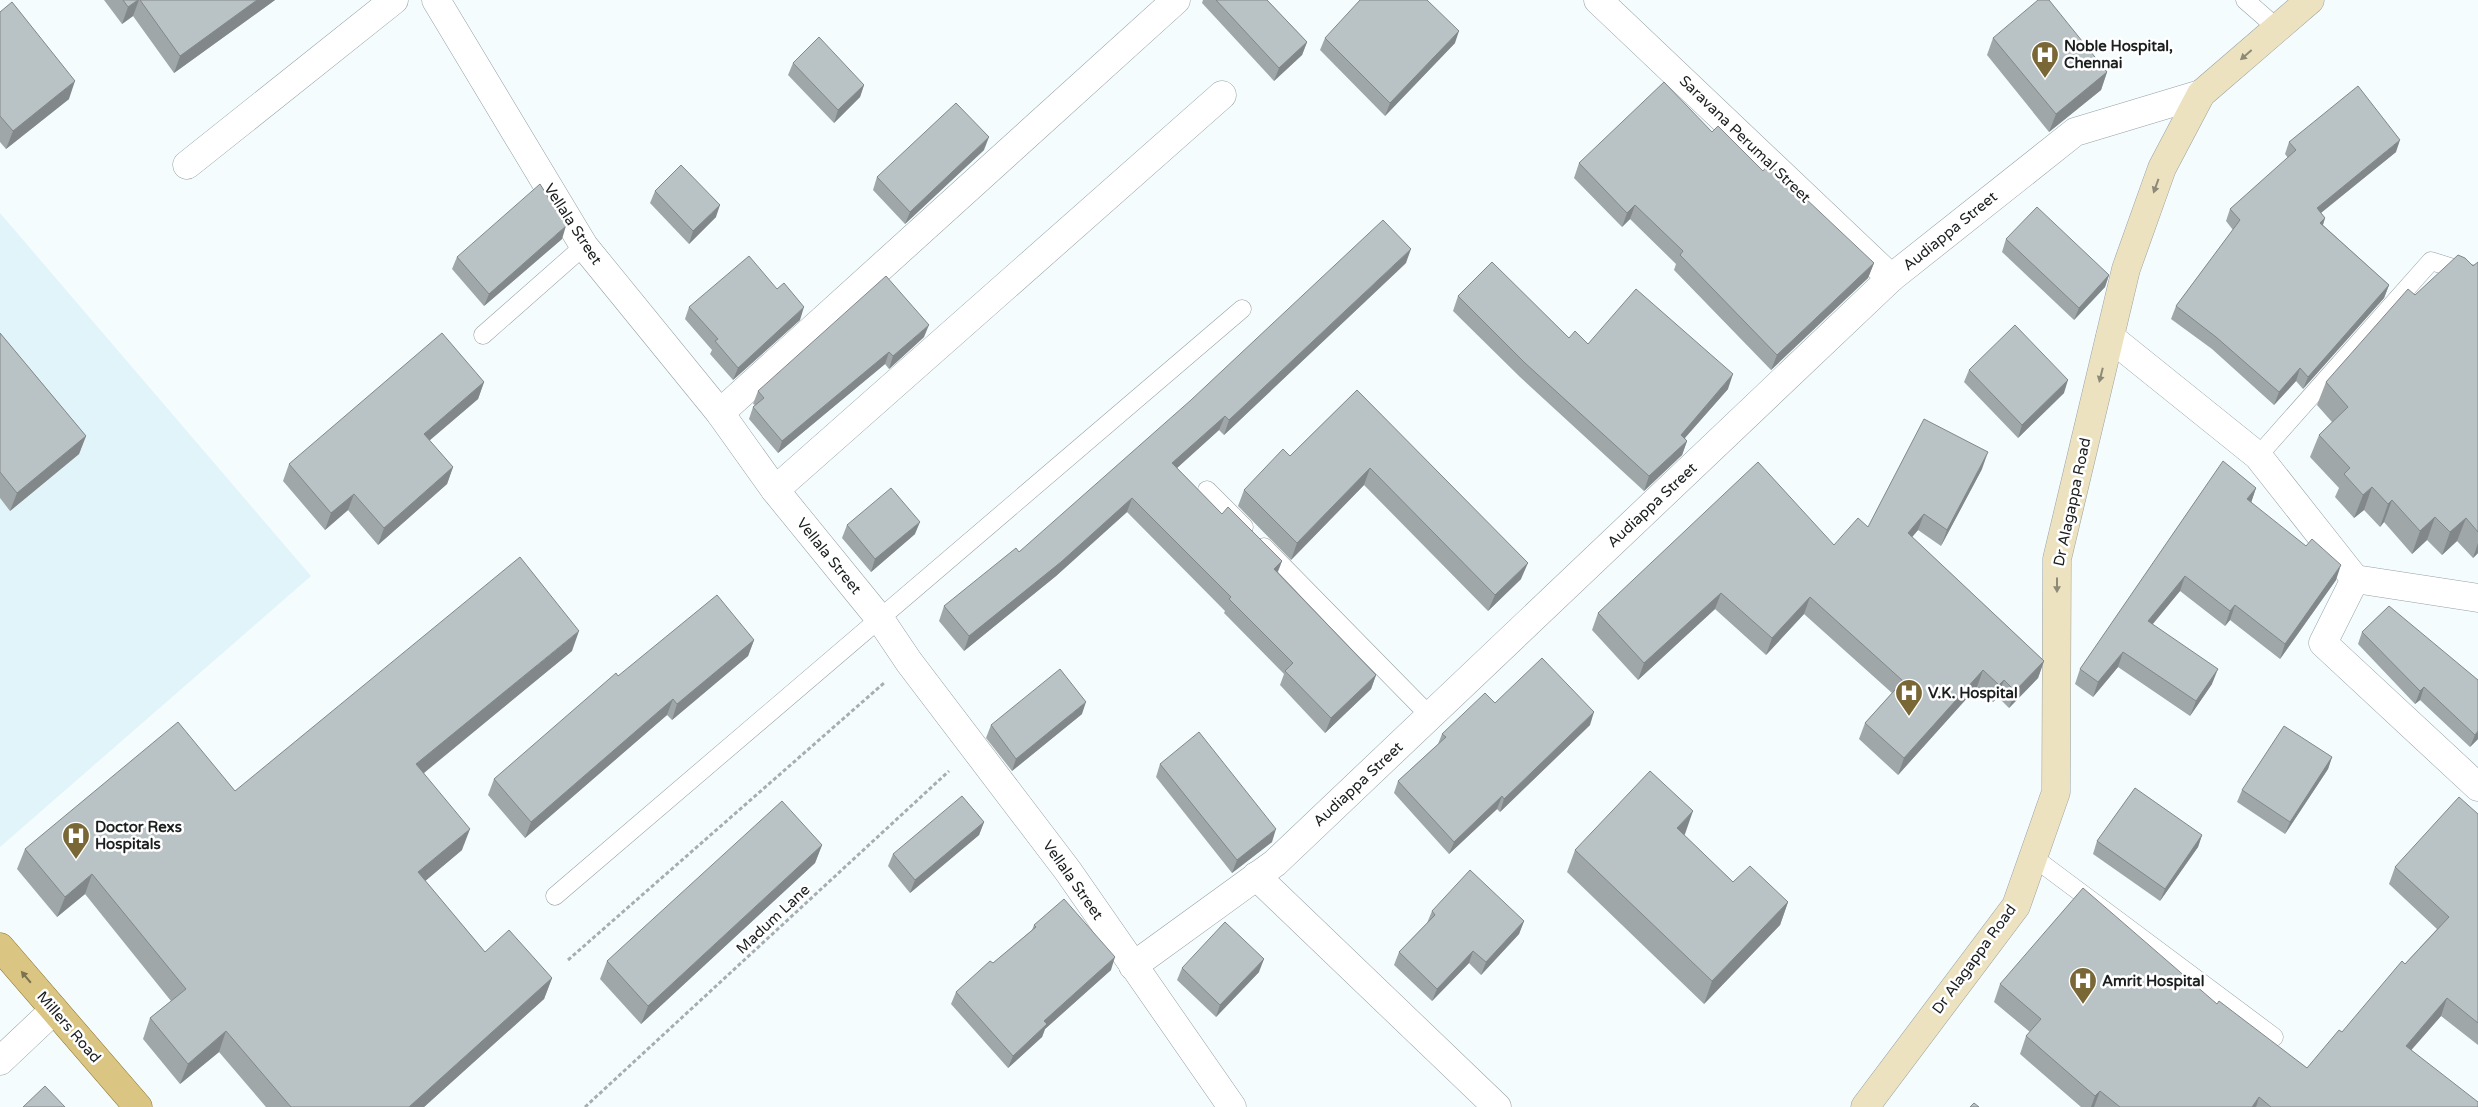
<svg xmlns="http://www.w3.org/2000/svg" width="2478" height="1107" viewBox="0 0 2478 1107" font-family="'Varela Round',sans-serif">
<rect width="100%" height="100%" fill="#f4fcfe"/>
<path fill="#e1f4f9" d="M0,213l311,363 -311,271z"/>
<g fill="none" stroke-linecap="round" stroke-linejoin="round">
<defs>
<g id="lane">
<path d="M2245,0l32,28"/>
<path d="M483,335l101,-89"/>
<path d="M2258,456l173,-195 47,15"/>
<path d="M1207,490l37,37"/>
<path d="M1264,547l166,169"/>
<path d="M2033,857l241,180"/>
<path d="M555,896l687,-587"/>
</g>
<g id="street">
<path d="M436,0l148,246 136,167 55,77 105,129 29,43 159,209 164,236"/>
<path d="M1598,0l293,278"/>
<path d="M187,165l207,-165"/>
<path d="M2110,337l148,119 97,123 123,19"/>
<path d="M720,413l456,-413"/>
<path d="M775,490l447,-395"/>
<path d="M2355,579l-32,64 155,144"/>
<path d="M1256,876l241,231"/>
<path d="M1133,966l142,-103 616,-585 184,-146 126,-38"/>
<path d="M0,1061l54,-51"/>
</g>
<path id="secondary" d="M1865,1107l151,-201 40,-114 1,-233 69,-290 36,-101 39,-74 109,-94"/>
<path id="primary" d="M0,947l138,160"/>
</defs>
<use href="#lane" stroke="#97a0a3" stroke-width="19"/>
<use href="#street" stroke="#97a0a3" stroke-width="29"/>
<use href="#secondary" stroke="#97a0a3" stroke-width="29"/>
<use href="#primary" stroke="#887229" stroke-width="29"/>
<g stroke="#a8aeb0" stroke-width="3" stroke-dasharray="4 2.5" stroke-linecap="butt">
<path d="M568,960l316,-277"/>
<path d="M585,1107l364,-336"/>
</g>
<use href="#lane" stroke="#fff" stroke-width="18"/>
<use href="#street" stroke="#fff" stroke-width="28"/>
<use href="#secondary" stroke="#ede2c0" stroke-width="28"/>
<use href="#primary" stroke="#dbc582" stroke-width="28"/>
</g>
<g fill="#9fa7a9">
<path d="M104,0h171l-101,73 -41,-57 -11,8z"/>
<path d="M1203,0h64l40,42 -5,13 -28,26 -72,-78z"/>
<path d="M0,12l69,87 -63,50 -6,-7z"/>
<path d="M1325,38l130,5 -70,73 -65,-66z"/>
<path d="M1993,38l114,34 -6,18 -52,42 -62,-77z"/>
<path d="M793,63l71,22 -4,12 -26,26 -46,-48z"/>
<path d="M1712,132l51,39 111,92 -6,15 -97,92 -97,-100 2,-6 -46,-45 -8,8 -48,-49 5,-15z"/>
<path d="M2289,142l107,10 -75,61 4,5 -2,7 66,60 -5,13 -81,91 -7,-8 -22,24 -62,-56 -41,-30 5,-13 57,-76 -7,-9 4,-12 58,-51 -3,-4z"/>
<path d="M984,150l-79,74 -32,-34 4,-13z"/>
<path d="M655,191l61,26 -27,27 -39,-41z"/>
<path d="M562,239l-78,67 -32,-37 5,-12z"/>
<path d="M2006,239l103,36 -4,12 -31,33 -72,-68z"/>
<path d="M2478,262v291l-5,5 -16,-17 -15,14 -15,-15 -15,14 -28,-32 -4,5 -16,-17 -10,8 -19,-21 4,-9 -29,-31 9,-22 13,-13 -15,-17 9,-23 89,-87 58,-29z"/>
<path d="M1406,263l-182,172 -5,-5 -42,38 45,46 60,47 -4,11 98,103 -5,14 -46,44 -45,-48 4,-11 -60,-61 1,-2 -98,-99 -71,64 -92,75 -25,-30 5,-15 75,-54z"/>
<path d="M1458,296l111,42 159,51 -43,49 2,3 -5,14 -38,36 -124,-114 -67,-66z"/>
<path d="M689,307l111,13 -67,60 -23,-26 2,-4 -27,-31z"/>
<path d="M0,333l86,103 -7,18 -69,57 -10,-13z"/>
<path d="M924,337l-35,32 -4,-5 -107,89 -29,-34 4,-12 2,-2 -2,-1 5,-13z"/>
<path d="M1969,370l95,23 -46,45 -54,-56z"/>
<path d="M484,382l-6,17 -49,42 24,26 -6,17 -69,61 -30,-35 -23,20 -42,-49 6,-17z"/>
<path d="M1357,390l164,189 -33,32 -124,-126 -73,75 -53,-54 6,-16 46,-34z"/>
<path d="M1982,469l-41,77 -23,-16 -6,7 132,124 -6,17 -29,30 -11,-11 -5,5 -16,-15 -79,88 -39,-36 6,-16 27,-30 -88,-79 -38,41 -51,-46 -77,71 -46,-50 6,-17 236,-68z"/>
<path d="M2256,488l-5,14 85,78 -56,79 -50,-39 -5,6 -45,-35 -28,33 60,60 -22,32 -72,-49 -25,30 -18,-13 5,-15z"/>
<path d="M847,525l68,9 -44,38 -29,-34z"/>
<path d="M2389,606l89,133 -8,8 -50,-47 -5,4 -57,-60 4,-12z"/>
<path d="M754,640l-6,16 -76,64 -5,-5 -142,123 -37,-43 6,-16 124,-103z"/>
<path d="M572,651l-148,122 38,77 -37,31 60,71 67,26 -8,21 -120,108h-158l-47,-55 -39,32 -37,-45 7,-21 21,-17 -86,-107 -28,23 -40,-48 8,-20 210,-58z"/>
<path d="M1495,703l95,22 -90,87 -3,-3 -48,45 -55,-61 4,-12 40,-37 4,-10z"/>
<path d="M1082,714l-70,57 -26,-33 5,-13z"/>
<path d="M2332,757l-4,12 -43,65 -48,-32 5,-12z"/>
<path d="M1160,764l112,78 -40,31 -76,-96z"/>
<path d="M2478,814v231l-37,-29 -30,34 67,57h-397l-61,-53 6,-18 4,-4 -36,-30 6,-18 217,20 90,64 35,-36 95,-103 -48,-45 6,-17z"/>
<path d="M984,822l-5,13 -69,58 -22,-27 5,-12z"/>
<path d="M1685,834l-1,1 49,47 55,20 -8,23 -76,79 -137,-132 8,-22z"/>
<path d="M2202,835l-4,12 -38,54 -67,-47 4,-13z"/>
<path d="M822,845l-7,18 -174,161 -41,-45 7,-18z"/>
<path d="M1432,911l92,10 -5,13 -38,41 -12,-12 -37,38 -38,-36 5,-13 28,-29z"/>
<path d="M1034,925l77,45 -66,59 -3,8 -34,31 -57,-64 5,-12 37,-29 39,-33z"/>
<path d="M1182,968l77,4 -43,45 -39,-37z"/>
</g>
<g fill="#82888a">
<path d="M138,0h1l-6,16 -11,8 6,-17z"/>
<path d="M257,0h18l-101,73 6,-17z"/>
<path d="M1459,31l-4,12 -70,73 5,-13z"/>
<path d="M1307,42l-5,13 -28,26 5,-13z"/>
<path d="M2107,72l-6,18 -52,42 7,-18z"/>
<path d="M75,81l-6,18 -63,50 7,-18z"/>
<path d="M864,85l-4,12 -26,26 4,-13z"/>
<path d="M989,137l-5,13 -79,74 5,-12z"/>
<path d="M2400,140l-4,12 -84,68 5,-12z"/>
<path d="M720,205l-4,12 -27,27 4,-13z"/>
<path d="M1635,205l-5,14 -8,8 5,-14z"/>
<path d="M2325,218l-4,12 -1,-7z"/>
<path d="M566,226l-4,13 -78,67 5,-12z"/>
<path d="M1411,249l-5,14 -182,172 5,-15z"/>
<path d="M1874,263l-6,15 -97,92 6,-15z"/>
<path d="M2109,275l-4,12 -31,33 5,-12z"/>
<path d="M2389,285l-5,13 -81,91 5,-12z"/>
<path d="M804,307l-4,13 -67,60 5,-12z"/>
<path d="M929,325l-5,12 -35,32 4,-13z"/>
<path d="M889,352l-4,12 -107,89 4,-12z"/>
<path d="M2300,368l-4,13 -22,24 5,-13z"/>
<path d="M1733,374l-5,15 -53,60 6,-14z"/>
<path d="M2068,380l-4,13 -46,45 4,-13z"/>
<path d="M484,382l-6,17 -61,52 7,-17z"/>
<path d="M1225,416l-6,14 -52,47 5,-14z"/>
<path d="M86,436l-7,18 -69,57 7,-18z"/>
<path d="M1687,441l-5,14 -38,36 5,-15z"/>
<path d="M1988,452l-6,17 -41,77 6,-16z"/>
<path d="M453,467l-6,17 -69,61 6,-17z"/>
<path d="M1370,468l-6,17 -73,75 6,-17z"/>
<path d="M2372,487l-8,23 -10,8 9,-23z"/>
<path d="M2256,488l-5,15 -4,-4z"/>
<path d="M354,494l-6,16 -23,20 6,-17z"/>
<path d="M1132,498l-5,14 -71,64 -92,75 5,-15z"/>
<path d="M2392,500l-8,22 -4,5 8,-23z"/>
<path d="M1924,514l-6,16 -16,19 6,-16z"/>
<path d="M2435,517l-8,23 -15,14 8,-23z"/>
<path d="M2466,518l-9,23 -15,14 8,-23z"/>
<path d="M920,522l-5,12 -44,38 4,-13z"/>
<path d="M2478,543v10l-5,5z"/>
<path d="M1282,561l-6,14 -2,-6z"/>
<path d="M1528,563l-7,16 -33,32 7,-16z"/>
<path d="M2341,565l-5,15 -56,79 5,-15z"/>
<path d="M2185,576l-5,15 -37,45 5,-15z"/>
<path d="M1721,593l-6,16 -77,71 6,-17z"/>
<path d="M1810,597l-6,17 -38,41 6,-17z"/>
<path d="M2235,605l-5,15 -5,6 5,-15z"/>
<path d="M579,631l-7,20 -163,134 7,-21z"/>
<path d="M754,640l-6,16 -76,64 5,-16z"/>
<path d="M2123,652l-5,15 -25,30 5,-15z"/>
<path d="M2044,661l-6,17 -29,30 6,-17z"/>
<path d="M2218,669l-6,15 -22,32 6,-15z"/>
<path d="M1983,670l-6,17 -79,88 6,-17z"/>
<path d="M1376,675l-5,14 -46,44 6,-15z"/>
<path d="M2004,680l-6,17 -5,5 6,-17z"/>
<path d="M2424,687l-4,13 -5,4 5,-13z"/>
<path d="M673,699l-6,16 -142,123 6,-16z"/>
<path d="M1086,702l-4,12 -70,57 4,-12z"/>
<path d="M1594,712l-4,13 -90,87 4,-13z"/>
<path d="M2478,731v8l-8,8 5,-12z"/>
<path d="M2332,757l-4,12 -43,65 5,-12z"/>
<path d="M1502,796l-5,13 -48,45 5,-12z"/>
<path d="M1693,811l-8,23 -16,17 8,-23z"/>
<path d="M984,822l-5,13 -69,58 5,-13z"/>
<path d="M470,829l-8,21 -51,43 7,-21z"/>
<path d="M1276,829l-4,13 -40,31 5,-13z"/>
<path d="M2202,835l-4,12 -38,54 5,-12z"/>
<path d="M822,845l-7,18 -174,161 7,-18z"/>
<path d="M92,874l-7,20 -28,23 8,-20z"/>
<path d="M1788,902l-8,23 -76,79 8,-23z"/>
<path d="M1524,921l-5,13 -38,41 5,-13z"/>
<path d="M1473,951l-4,12 -37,38 5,-12z"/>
<path d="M1115,957l-4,13 -66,59 -3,8 -34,31 5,-12 31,-35z"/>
<path d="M1264,959l-5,13 -43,45 4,-12z"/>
<path d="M552,978l-8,21 -120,108h-15z"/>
<path d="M2447,998l-6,18 -41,47 6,-17z"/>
<path d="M226,1031l-7,21 -39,32 8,-20z"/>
<path d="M2100,1091l-6,16h-3l4,-11z"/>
<path d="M2259,1097l-3,10h-4z"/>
</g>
<g fill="#b9c2c5" stroke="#82888a">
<path d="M123,0h15l-10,7z"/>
<path d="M140,0h117l-77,56z"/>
<path d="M1216,0h51l40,42 -28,26z"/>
<path d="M1360,0h67l32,31 -69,72 -65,-65z"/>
<path d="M2038,0h11l58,72 -51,42 -63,-76z"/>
<path d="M12,2l63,79 -62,50 -13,-15v-104z"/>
<path d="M819,37l45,48 -26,25 -45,-47z"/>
<path d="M1664,82l48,50 6,-6 45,45 6,-7 105,99 -97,92 -97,-100 3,-4 -48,-46 -8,8 -48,-50z"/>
<path d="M2358,86l42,54 -83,68 8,10 -5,5 69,62 -81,92 -8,-9 -21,24 -63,-55 -40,-31 64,-86 -10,-11 66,-59 -7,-8z"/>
<path d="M956,103l33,34 -79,75 -33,-35z"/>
<path d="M681,165l39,40 -27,26 -38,-40z"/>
<path d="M540,184l26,42 -77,68 -32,-37z"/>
<path d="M2037,207l72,68 -30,33 -73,-69z"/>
<path d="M1383,220l28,29 -182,171 -4,-4 -53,47 50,51 6,-7 54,54 -8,8 102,106 -45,43 -46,-47 8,-8 -64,-64 2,-2 -99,-99 -71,64 -92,74 -25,-30 72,-58 3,4 172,-152z"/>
<path d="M2458,255l7,3 8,8 5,-4v270l-12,-14 -16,14 -15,-15 -15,14 -28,-31 -4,4 -16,-17 -9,8 -19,-21 6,-6 -31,-33 29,-28 -22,-25 82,-93 7,6z"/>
<path d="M749,256l28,33 7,-6 20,24 -66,61 -23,-27 3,-2 -29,-32z"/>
<path d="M1492,262l77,76 6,-7 13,13 48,-55 97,85 -52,61 6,6 -38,35 -124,-113 -67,-67z"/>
<path d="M886,276l43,49 -36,31 -4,-4 -107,89 -29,-34 11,-9 -6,-7z"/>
<path d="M2015,325l53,55 -46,45 -53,-55z"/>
<path d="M0,333l86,103 -69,57 -17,-21z"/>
<path d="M442,333l42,49 -60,52 29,33 -69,61 -30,-34 -23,19 -42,-49z"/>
<path d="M1357,390l171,173 -33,32 -125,-127 -73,75 -53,-53 39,-41 7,7z"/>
<path d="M1924,419l64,33 -41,78 -23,-16 -16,19 136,128 -29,30 -11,-11 -5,5 -16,-15 -79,88 -39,-35 38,-42 -93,-84 -38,41 -51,-45 -77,70 -46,-50 160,-151 76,83 24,-27 10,9z"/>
<path d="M2223,461l33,27 -9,11 59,47 6,-7 29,26 -56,79 -50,-39 -5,6 -45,-35 -37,45 70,48 -22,32 -73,-49 -25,30 -18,-13z"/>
<path d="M891,488l29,34 -45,37 -28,-34z"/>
<path d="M520,557l59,74 -163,133 54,65 -52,43 67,80 24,-22 43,48 -143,129h-118l-65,-76 -38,33 -38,-46 36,-29 -94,-115 -27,23 -40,-48 153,-127 57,69z"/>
<path d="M717,595l37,45 -77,64 -4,-5 -142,123 -37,-43 122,-106 2,3z"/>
<path d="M2389,606l89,74v51l-3,4 -51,-48 -4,4 -58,-59z"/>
<path d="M1542,658l52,54 -90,87 -2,-3 -48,46 -56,-61 48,-44 -4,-3 43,-41 10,10z"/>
<path d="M1060,669l26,33 -70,57 -25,-34z"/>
<path d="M2284,726l48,31 -42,65 -48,-32z"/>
<path d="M1199,732l77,97 -39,31 -77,-96z"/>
<path d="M1650,771l43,40 -16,17 56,54 17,-16 38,36 -76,79 -137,-131z"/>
<path d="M2135,788l67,47 -37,54 -68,-48z"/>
<path d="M962,796l22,26 -69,58 -22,-26z"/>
<path d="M2459,797l19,17v209l-31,-25 -41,48 72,56v5h-207l-12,-10 -7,10h-132l-20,-16 -5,5 -69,-60 15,-17 -41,-35 83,-96 134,116 2,-3 88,67 32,-38 3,2 60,-71 3,3 44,-47 -54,-50z"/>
<path d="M782,801l40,44 -174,161 -41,-45z"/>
<path d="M1470,870l54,51 -38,41 -13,-11 -36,38 -38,-37 36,-37 -3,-4z"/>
<path d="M1064,899l51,58 -71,64 3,3 -34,32 -57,-64 34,-31 3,2 43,-36 -2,-2z"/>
<path d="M1225,922l39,37 -44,46 -38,-37z"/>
<path d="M45,1086l20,21h-42z"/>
<path d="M1974,1103l5,4h-9z"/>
</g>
<defs><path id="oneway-solid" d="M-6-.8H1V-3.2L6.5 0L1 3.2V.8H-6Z" transform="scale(1.25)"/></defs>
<g fill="#8e8a78">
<use href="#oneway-solid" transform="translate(2246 55) rotate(139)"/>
<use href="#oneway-solid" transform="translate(2156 186) rotate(110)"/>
<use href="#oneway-solid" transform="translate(2101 375) rotate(104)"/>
<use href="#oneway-solid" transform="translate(2057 585) rotate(90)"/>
</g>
<use fill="#7b7250" href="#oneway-solid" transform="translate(26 977) rotate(-130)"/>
<defs>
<symbol id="hospital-pin" viewBox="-11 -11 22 30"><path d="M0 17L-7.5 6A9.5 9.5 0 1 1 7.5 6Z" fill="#796736" stroke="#fff"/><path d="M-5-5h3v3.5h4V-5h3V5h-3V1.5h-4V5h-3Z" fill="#fff"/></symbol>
</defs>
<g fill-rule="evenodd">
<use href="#hospital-pin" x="2029" y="39" width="32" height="43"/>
<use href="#hospital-pin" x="1893" y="677" width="32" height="43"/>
<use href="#hospital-pin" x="60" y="820" width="32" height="43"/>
<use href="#hospital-pin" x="2067" y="965" width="32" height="43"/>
</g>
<g text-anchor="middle" stroke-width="5" stroke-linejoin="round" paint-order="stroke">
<g font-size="15" font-weight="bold" fill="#1b1e1f" stroke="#fff" text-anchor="start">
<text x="2064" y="51">Noble Hospital,<tspan x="2064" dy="17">Chennai</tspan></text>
<text x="1928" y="698">V.K. Hospital</text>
<text x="95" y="832">Doctor Rexs<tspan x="95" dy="17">Hospitals</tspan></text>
<text x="2102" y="986">Amrit Hospital</text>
</g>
<g font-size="15" fill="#1b1e1f" stroke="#fff">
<text transform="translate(1745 139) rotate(44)" y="5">Saravana Perumal Street</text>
<text transform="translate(573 224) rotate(57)" y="5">Vellala Street</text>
<text transform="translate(1950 231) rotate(-39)" y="5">Audiappa Street</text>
<text transform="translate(2072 502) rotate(-78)" y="5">Dr Alagappa Road</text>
<text transform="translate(1652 505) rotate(-43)" y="5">Audiappa Street</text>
<text transform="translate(829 556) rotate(51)" y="5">Vellala Street</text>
<text transform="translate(1358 784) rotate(-43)" y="5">Audiappa Street</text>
<text transform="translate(1073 880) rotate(55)" y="5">Vellala Street</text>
<text transform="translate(773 919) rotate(-43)" y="5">Madum Lane</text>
<text transform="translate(1974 959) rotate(-54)" y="5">Dr Alagappa Road</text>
<text transform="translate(69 1027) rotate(49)" y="5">Millers Road</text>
</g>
</g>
</svg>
